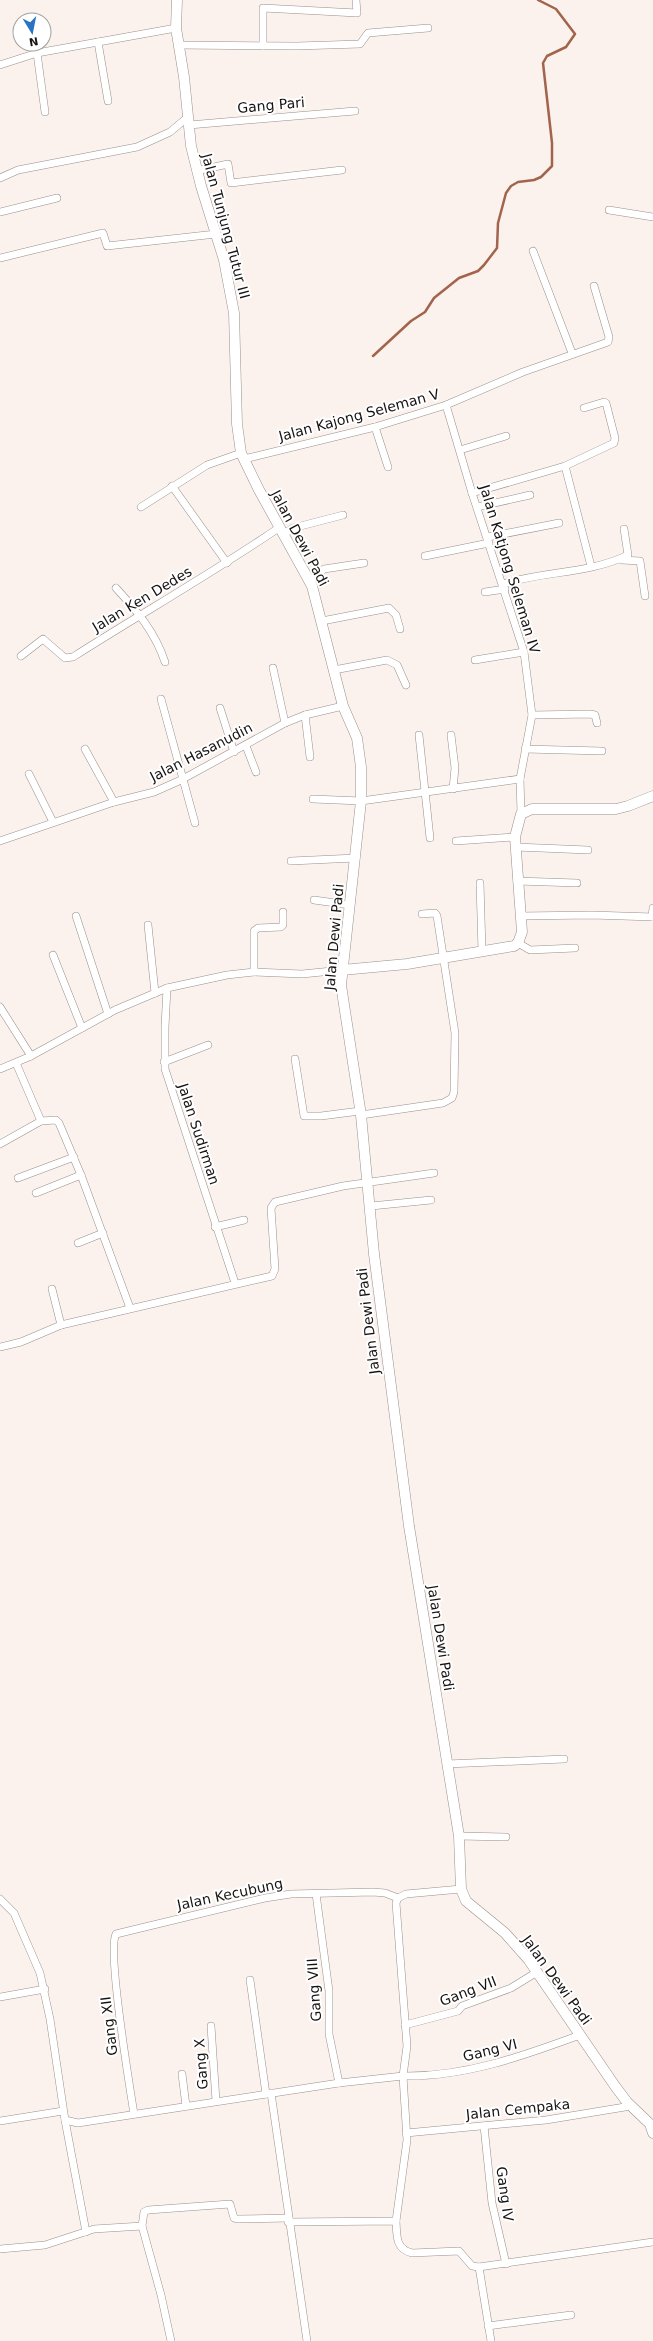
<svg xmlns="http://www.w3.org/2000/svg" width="653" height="2341" viewBox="0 0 653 2341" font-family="'DejaVu Sans',sans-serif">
<rect width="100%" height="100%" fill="#fbf1ed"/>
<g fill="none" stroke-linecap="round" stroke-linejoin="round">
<path stroke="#a2644b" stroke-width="2.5" d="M373,356l38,-35 14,-9 9,-14 25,-20 19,-7 6,-6 13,-17 1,-25 8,-30 5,-7 7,-4 16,-2 7,-3 11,-11v-23l-9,-80 4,-7 19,-9 9,-13 -19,-25 -18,-9"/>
<defs>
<g id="street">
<path d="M98,42l10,59"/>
<path d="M178,45l119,1 63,-2 8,-11 60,-5"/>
<path d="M263,46v-38l94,5 -1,-13"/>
<path d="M37,53l8,59"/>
<path d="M0,65l37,-12 139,-25"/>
<path d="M189,125l166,-14"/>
<path d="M196,171l32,-7 3,19 111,-13"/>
<path d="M0,178l18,-8 119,-23 33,-15 18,-15"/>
<path d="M609,210l44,7"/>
<path d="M0,212l57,-14"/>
<path d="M533,251l39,102"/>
<path d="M0,258l103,-25 4,13 109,-12"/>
<path d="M446,405l26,88 52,159 8,63 -12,64 1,35"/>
<path d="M375,427l13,40"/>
<path d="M460,450l46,-14"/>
<path d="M244,459l131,-32 71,-22 77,-33 85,-30 1,-5 -15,-51"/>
<path d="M565,466l26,100"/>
<path d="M172,486l55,77"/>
<path d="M472,493l93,-27 49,-23 1,-5 -9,-35 -2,-1 -20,6"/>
<path d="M141,507l66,-42 34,-12"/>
<path d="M477,507l53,-12"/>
<path d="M284,534l9,-6 50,-13"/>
<path d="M488,537l71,-14"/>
<path d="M425,556l64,-13"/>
<path d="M622,560l18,1 5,35"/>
<path d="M308,579l8,-2 8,-8 40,-6"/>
<path d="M503,584c39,-13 86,-10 125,-29l-4,-26"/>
<path d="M116,588c21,23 39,44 49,74"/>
<path d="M485,592l20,-3"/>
<path d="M322,621l67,-13 7,7 4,14"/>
<path d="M21,656l22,-17 22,19 8,-1c69,-44 140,-84 207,-130"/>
<path d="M475,660l49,-8"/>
<path d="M273,668l12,55"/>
<path d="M334,670l53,-10 10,5 9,20"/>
<path d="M161,699l34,124"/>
<path d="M220,708l14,44"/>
<path d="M305,715l5,42"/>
<path d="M532,715l58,-1 5,1 2,8"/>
<path d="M419,735l11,103"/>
<path d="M451,735l4,33 -2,21"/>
<path d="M246,746l10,26"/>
<path d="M85,749l29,53"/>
<path d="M525,749l77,2"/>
<path d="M29,774l24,48"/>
<path d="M313,799l48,2 159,-22"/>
<path d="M0,841l114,-39 40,-10 27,-12 104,-57 20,-8 38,-9"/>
<path d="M456,841l59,-4"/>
<path d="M516,847l72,3"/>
<path d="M291,861l65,-3"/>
<path d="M517,881l60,2"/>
<path d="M480,883l2,68"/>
<path d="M314,900l36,5"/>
<path d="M76,916l32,98"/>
<path d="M520,916l72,-1 61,2"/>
<path d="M652,917l1,-9"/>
<path d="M148,925l7,68"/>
<path d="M518,943l12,7 45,-2"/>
<path d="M53,955l29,73"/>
<path d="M254,972v-41l4,-3 23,-1 2,-2v-13"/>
<path d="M167,988l-2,39v42l70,214"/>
<path d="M0,1007l31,49"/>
<path d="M295,1059l9,57h17l39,-5"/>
<path d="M164,1062l44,-17"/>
<path d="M16,1063l25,58 15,-1 3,3 22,52 49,133"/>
<path d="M0,1069l31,-13 84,-46 52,-22 60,-13 27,-3 48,2 40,-4"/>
<path d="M361,1115l82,-12 9,-5 2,-6 1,-59 -18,-117 -2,-3 -13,1"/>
<path d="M0,1144l41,-23"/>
<path d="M18,1178l56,-21"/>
<path d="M36,1193l45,-18"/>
<path d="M371,1206l60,-6"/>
<path d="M215,1227l29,-7"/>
<path d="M78,1243l25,-10"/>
<path d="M52,1289l9,36"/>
<path d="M0,1347l21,-5 40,-17 211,-49 3,-7 -4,-61 4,-6 68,-16 91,-13"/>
<path d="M447,1764l117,-5"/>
<path d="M459,1836l47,1"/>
<path d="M316,1894l13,97v43l10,49"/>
<path d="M0,1899l14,14 26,60 10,46 15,101 13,3 261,-40 64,-7 4,-30 -11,-143 2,-5 8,-4 55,-5"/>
<path d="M250,1980l16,114"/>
<path d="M0,1997l45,-8"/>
<path d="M405,2025l53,-14 4,-5 49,-18 26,-16"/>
<path d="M211,2026l5,75"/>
<path d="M182,2074l4,32"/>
<path d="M271,2093l36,248"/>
<path d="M134,2114c-4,-25 -27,-165 -18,-180l149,-36 26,-4 82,-2 12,1 13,5"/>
<path d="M65,2120l21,112"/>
<path d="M0,2121l63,-10"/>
<path d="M484,2126l8,77 14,61"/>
<path d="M406,2133l140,-13 85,-14"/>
<path d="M396,2221l11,-81 -4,-64c62,1 120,-20 177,-41"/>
<path d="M288,2222l108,-1c1,14 -1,28 16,32l47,-2 13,15 7,1 174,-25"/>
<path d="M142,2226l2,-14 4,-2 82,-6 4,14 3,1 51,-1"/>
<path d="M0,2249l45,-4 49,-16 48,-3 19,69 10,46"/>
<path d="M479,2267l12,74"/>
<path d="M488,2326l83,-11"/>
</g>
<g id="secondary">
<path d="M177,0l-1,28 8,49 7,69 10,40 23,74 10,53 3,111 4,29 18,37 53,96 31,120 14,32 4,29v34l-20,184 20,130 13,139 35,272 50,310 2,53 5,12 39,32 23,26 87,127 12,16 23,22 3,9"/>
<path d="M342,970l65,-6 107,-18 4,-3 4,-11 -7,-95 6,-23 11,-5h84l12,-3 25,-10"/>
</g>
</defs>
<use href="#street" stroke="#99908c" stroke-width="8"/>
<use href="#secondary" stroke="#99908c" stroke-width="11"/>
<use href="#street" stroke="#fff" stroke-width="7"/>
<use href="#secondary" stroke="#fff" stroke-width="10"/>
</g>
<g text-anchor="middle" stroke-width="4" stroke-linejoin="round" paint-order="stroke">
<g font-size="14" fill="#171312" stroke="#fff">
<text transform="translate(271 105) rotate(-5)" y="5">Gang Pari</text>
<text transform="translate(226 226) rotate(75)" y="5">Jalan Tunjung Tutur III</text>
<text transform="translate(359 415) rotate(-15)" y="5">Jalan Kajong Seleman V</text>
<text transform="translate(300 538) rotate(62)" y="5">Jalan Dewi Padi</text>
<text transform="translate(510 569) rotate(73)" y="5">Jalan Katjong Seleman IV</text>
<text transform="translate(142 599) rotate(-31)" y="5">Jalan Ken Dedes</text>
<text transform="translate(201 752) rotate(-27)" y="5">Jalan Hasanudin</text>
<text transform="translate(334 937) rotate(-85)" y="5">Jalan Dewi Padi</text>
<text transform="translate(199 1134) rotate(72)" y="5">Jalan Sudirman</text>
<text transform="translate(368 1321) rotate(-97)" y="5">Jalan Dewi Padi</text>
<text transform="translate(441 1638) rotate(81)" y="5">Jalan Dewi Padi</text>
<text transform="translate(230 1894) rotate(-12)" y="5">Jalan Kecubung</text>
<text transform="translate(557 1980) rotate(54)" y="5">Jalan Dewi Padi</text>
<text transform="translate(314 1990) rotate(-94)" y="5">Gang VIII</text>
<text transform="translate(468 1991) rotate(-21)" y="5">Gang VII</text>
<text transform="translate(109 2026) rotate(-97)" y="5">Gang XII</text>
<text transform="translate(490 2050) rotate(-14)" y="5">Gang VI</text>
<text transform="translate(201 2064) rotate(-94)" y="5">Gang X</text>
<text transform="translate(518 2109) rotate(-6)" y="5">Jalan Cempaka</text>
<text transform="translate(505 2194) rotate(82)" y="5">Gang IV</text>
</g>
</g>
<g transform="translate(32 32) rotate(170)"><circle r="19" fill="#ffffff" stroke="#a2a1a0"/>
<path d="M0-3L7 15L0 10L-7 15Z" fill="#2874c3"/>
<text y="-6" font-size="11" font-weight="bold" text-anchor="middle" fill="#171312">N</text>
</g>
</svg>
